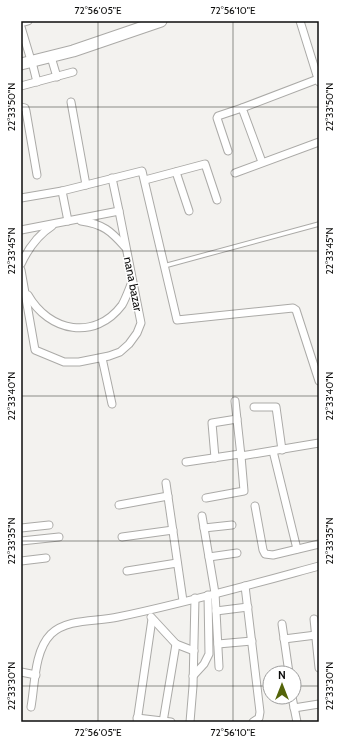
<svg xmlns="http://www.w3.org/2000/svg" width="340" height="743" viewBox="0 0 340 743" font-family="Cabin,sans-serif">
<rect width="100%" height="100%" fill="#f3f2ef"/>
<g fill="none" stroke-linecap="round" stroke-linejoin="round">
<defs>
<path id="lane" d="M164,266l155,-42"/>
<g id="street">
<path d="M300,21l19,61"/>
<path d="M21,23l7,-2"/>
<path d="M21,27l9,30"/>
<path d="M51,57l6,20"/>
<path d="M32,62l5,20"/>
<path d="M21,86l52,-14"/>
<path d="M71,102l15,83"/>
<path d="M21,107l4,1 1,3 11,64"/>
<path d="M228,151l-11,-33 1,-2 24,-8"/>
<path d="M262,162l-20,-54 76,-29"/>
<path d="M176,172l13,39"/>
<path d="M235,173l84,-31"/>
<path d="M112,178l7,33"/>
<path d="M145,180l60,-16 12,36"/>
<path d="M62,191l6,30"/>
<path d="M21,198l41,-7 80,-20 35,149 116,-12 3,2 23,71"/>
<path d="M81,221c22,3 30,10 44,26"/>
<path d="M21,230l98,-19 22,112 -4,10 -8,11 -9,8 -11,4 -30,6h-15l-29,-12 -14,-80"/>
<path d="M21,264c7,-15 17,-29 31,-38"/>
<path d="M28,295c21,37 67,46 94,10 4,-7 7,-16 10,-23"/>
<path d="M102,358l10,46"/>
<path d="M235,401l6,55 78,-13"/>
<path d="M254,407h22l6,43"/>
<path d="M273,451l24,98"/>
<path d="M215,458l-3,-35 25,-4"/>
<path d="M186,462l54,-8"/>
<path d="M166,483l17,118"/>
<path d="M206,498l38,-7 -3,-35"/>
<path d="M119,505l49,-9"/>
<path d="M255,506l8,44 2,4 8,1 46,-11"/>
<path d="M202,516l13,77 4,74"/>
<path d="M21,528l28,-3"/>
<path d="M204,528l28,-3"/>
<path d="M122,537l51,-7"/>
<path d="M21,541l38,-4"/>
<path d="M209,557l28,-4"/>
<path d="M21,561l25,-3"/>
<path d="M127,571l50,-8"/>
<path d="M245,586l15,126 -1,6 -6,4"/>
<path d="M216,611l32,-4"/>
<path d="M151,617l25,27 18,7"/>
<path d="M314,619l5,49"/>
<path d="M282,624l7,49"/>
<path d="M284,639l32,-4"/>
<path d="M218,644l34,-3"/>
<path d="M21,672l15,3"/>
<path d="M193,676l11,-12 5,-10 -1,-59"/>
<path d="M292,697l5,25"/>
<path d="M31,707c4,-22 3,-56 20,-73 17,-16 46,-12 67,-17 68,-14 135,-33 201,-51"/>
<path d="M294,708l25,-4"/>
<path d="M137,718l34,4"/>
<path d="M137,722l15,-103"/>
<path d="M163,722l13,-78"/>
<path d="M190,722l3,-36 2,-88"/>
</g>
<path id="primary" d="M21,64l52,-13 88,-30"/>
</defs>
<use href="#lane" stroke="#abaaa7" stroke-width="5.5"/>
<use href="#street" stroke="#abaaa7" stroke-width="9"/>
<use href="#primary" stroke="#abaaa7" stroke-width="13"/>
<use href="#lane" stroke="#fff" stroke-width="3.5"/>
<use href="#street" stroke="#fff" stroke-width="7"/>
<use href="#primary" stroke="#fff" stroke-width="11"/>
</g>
<path fill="none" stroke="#0d0d0c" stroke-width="1" stroke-opacity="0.45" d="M98,21v701M233,21v701M21,107h298M21,251h298M21,396h298M21,541h298M21,686h249M294,686h25"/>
<g text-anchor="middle" stroke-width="3" stroke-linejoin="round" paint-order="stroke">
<g font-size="12" fill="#0d0d0c" stroke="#fff">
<text transform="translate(133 284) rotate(79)" y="4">nana bazar</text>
</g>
</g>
<rect width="340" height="743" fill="none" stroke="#ffffff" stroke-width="44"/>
<g transform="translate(282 685)"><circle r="19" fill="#ffffff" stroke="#9e9e9e"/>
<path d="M0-3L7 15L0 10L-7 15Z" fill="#546409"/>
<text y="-6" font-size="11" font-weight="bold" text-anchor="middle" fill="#0d0d0c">N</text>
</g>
<rect x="22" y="22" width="296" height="699" fill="none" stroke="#0d0d0c" stroke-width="1.5"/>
<g font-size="10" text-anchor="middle" fill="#0d0d0c">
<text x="98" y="14">72°56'05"E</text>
<text x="233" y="14">72°56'10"E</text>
<text transform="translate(11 107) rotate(-90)" y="4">22°33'50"N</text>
<text transform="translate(329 107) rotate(-90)" y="4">22°33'50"N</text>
<text transform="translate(11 251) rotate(-90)" y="4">22°33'45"N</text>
<text transform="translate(329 251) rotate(-90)" y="4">22°33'45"N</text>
<text transform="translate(11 396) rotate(-90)" y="4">22°33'40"N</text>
<text transform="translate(329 396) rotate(-90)" y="4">22°33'40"N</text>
<text transform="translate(11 541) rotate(-90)" y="4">22°33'35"N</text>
<text transform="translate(329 541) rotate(-90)" y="4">22°33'35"N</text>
<text transform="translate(11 686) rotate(-90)" y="4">22°33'30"N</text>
<text transform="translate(329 686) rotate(-90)" y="4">22°33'30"N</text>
<text x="98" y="736">72°56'05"E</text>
<text x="233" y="736">72°56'10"E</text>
</g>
</svg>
